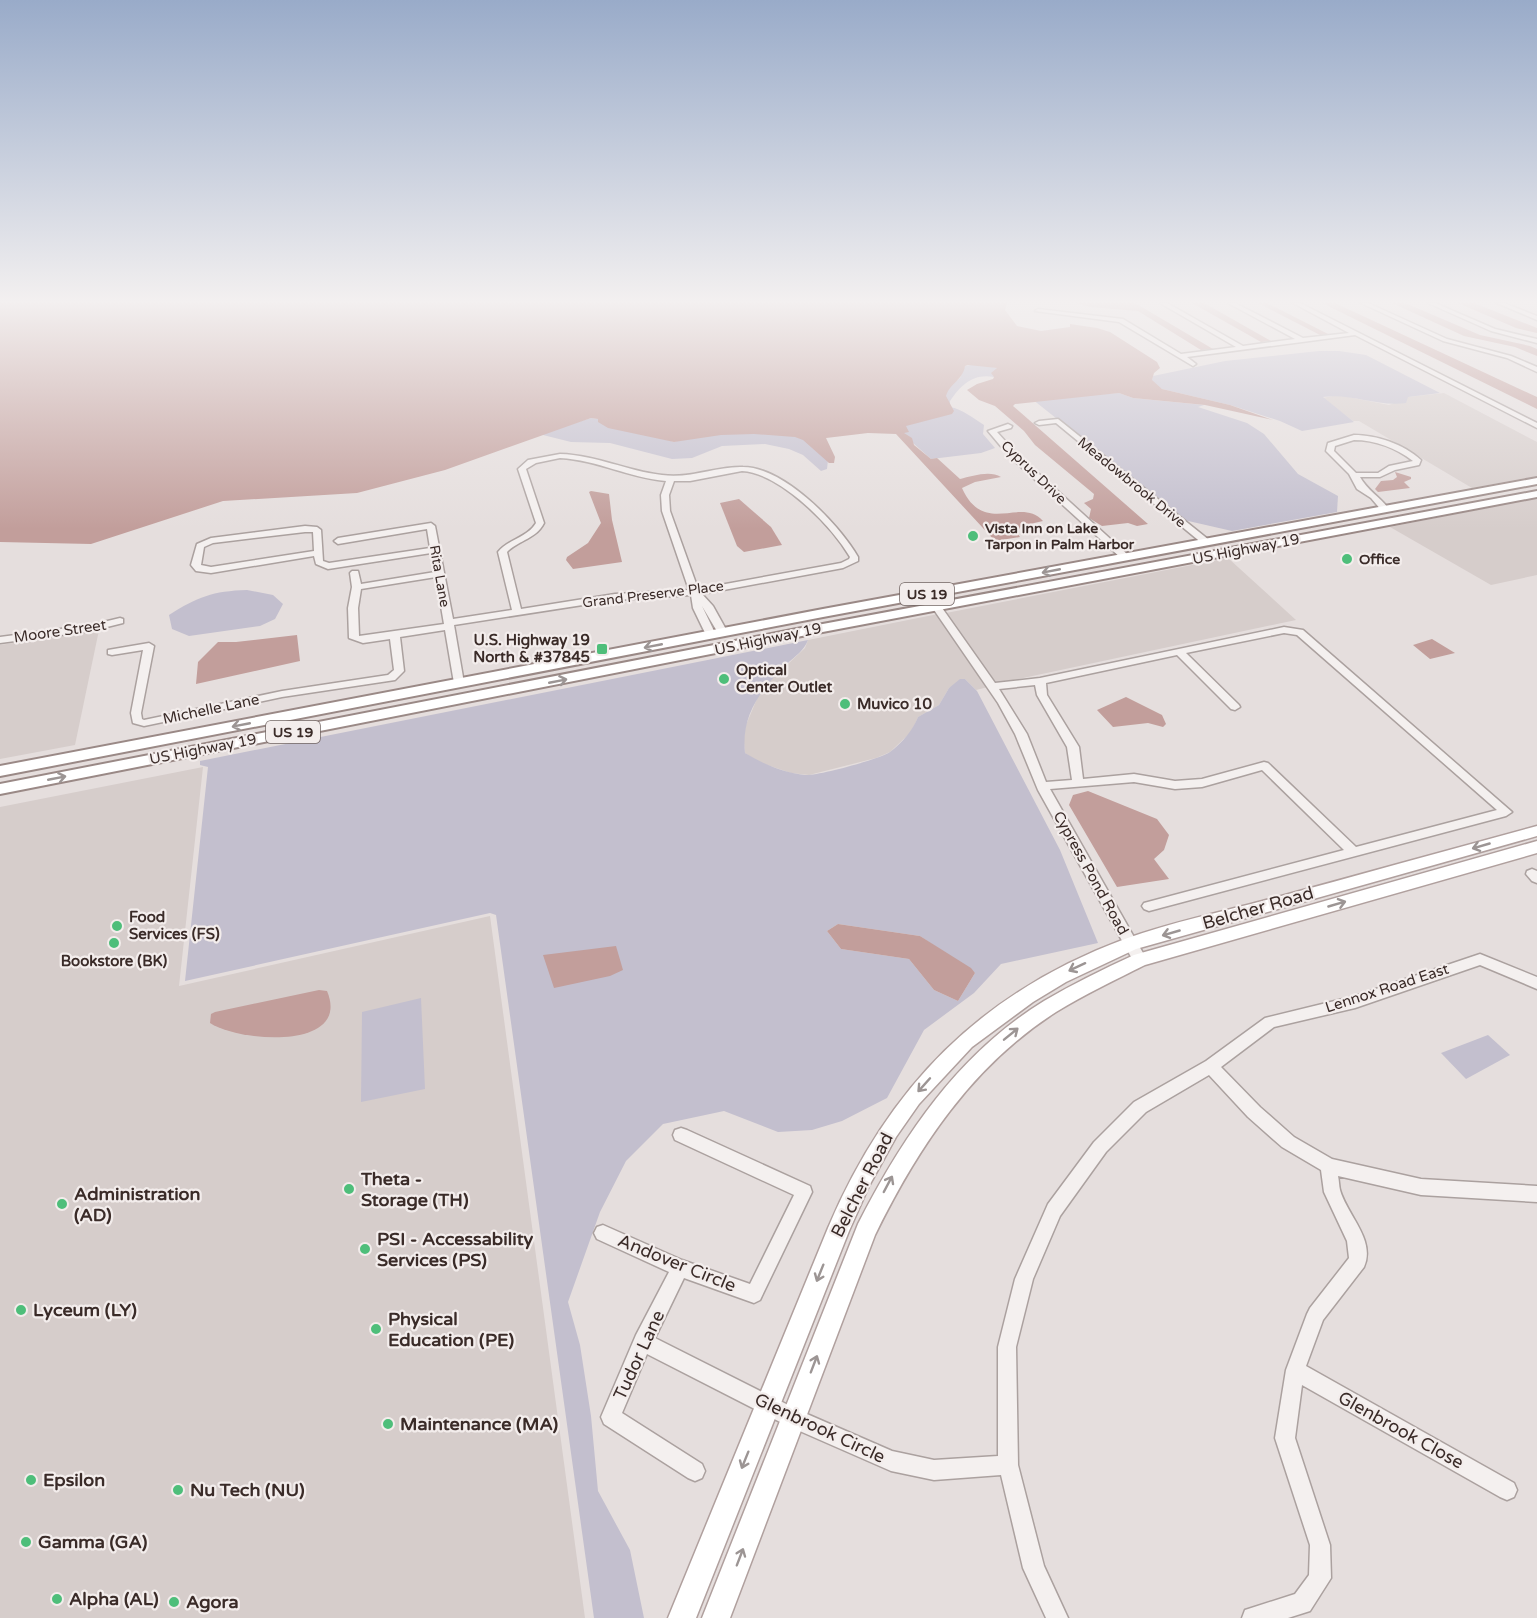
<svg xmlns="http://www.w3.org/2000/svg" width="1537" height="1618" viewBox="0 0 1537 1618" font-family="'Varela Round',sans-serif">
<rect width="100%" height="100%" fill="#e5dedd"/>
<g fill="#d6cdcb">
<path d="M1444,393l93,49v34l-65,12 -113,-67h-6l-31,-23 16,-3 51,10 19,-8z"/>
<path d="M1537,498v77l-46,10 -101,-58z"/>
<path d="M1228,558l68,62 -301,64 -49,-71z"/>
<path d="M938,614l50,73 -12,3 -11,-11 -16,9 -10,17 -21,12 -6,14 -22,21 -14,6 -67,17 -18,-2 -33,-11 -13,-9 -2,-21 16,-38 14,-16 32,-30 3,-8z"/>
<path d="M99,630l-24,115 -75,14v-114z"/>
<path d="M203,767l-24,219 311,-70 95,702h-585v-811z"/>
</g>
<g fill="#c3bfce" fill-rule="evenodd">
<path d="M1319,351h20l27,4 74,38 -32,4 -2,6c-29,4 -55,-10 -83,-6l31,25 -52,9 -22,-10 -50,-16 -68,-16 -11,-6 2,-7 72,-15z"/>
<path d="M977,364l20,4 -3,9c-21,-4 -33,8 -44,24v6c12,2 23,11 34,18l-1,9 12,14 -14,5 -50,6 -36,-32 65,-49 5,-12z"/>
<path d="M1119,393l14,5 71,7 -6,2 49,16 17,11 34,40 40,22 -1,16 -105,19 -48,-11 -152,-121z"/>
<path d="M591,418l16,2 67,22 22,-9 105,-1 27,28 -1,9 -6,2 -18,-16 -14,-6 -24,-5 -43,2 -30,12 -20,1 -62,-16 -39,-1 -32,-8z"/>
<path d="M247,590l26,5 10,9 -8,15 -15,7 -71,10 -17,-7 -3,-14c28,-18 44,-24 78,-25z"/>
<path d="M808,640c-4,11 -13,16 -21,24 -27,26 -46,51 -42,89 18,11 39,20 60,22 13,1 75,-16 85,-23 12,-9 23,-22 28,-35l21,-12 10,-17 11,-9h5l12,12 83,159 38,93 -97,21 -27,29 -50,37 -37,68 -45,23 -30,9 -34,2 -54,-21 -61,13 -37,37 -26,51 -32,90 12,43 11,71 7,75 32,59 14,68h-50l-98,-703 -6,-2 -305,68 23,-214 -8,-2v-4zM838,924l82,12 55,37 -17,28 -24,-11 -25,-31 -68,-10 -14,-18z"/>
<path d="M421,998l4,91 -64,13 1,-90z"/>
<path d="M1488,1035l22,20 -44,24 -25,-26z"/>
</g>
<g fill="#c29e9b">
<path d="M0,303h1007l-2,7 12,16 24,5 29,-4v-3l27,4 13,4 47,30 3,6 -6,5 -2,7 10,9 68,16 43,15 -68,-15 -72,-7 -14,-5 -104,11 -2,2 135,118 -11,2 -9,-3 -26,3 -13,-8 2,-9 -7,-6 9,-4 1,-5 -59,-49 -11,-14 -29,-25 -16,-6 -12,-10 10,-6 16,-5 1,-2 -3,-4 6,-5 -29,-3 -3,1c-2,14 -15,17 -19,30l8,15 -2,3 -46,12 3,6 -5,1 8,5 2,7 17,14 6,-1 23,21c12,-3 30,-9 41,-2l-26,5 -13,6c22,49 59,8 81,33l-22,5 -4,7 3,4 -25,4 -99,-107 -28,-1 -42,5 9,19 -1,6h-5l-26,-23 -8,-3 -41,-3 -33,1 -47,7 -66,-14 -10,-6v-3l-7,-1 -146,52 -88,23 -134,8 -132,43 -91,-2z"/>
<path d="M1076,303h59l78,46 -12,1 -63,-39 -48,-4z"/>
<path d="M1192,303h12l67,38 -10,1z"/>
<path d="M1258,303h9l63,32 -8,1z"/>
<path d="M1322,303h13l202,94v12z"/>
<path d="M1392,303h13l75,32 50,11 7,3v7l-22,-9 -51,-11z"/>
<path d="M1458,303h16l63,25v5l-21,-5z"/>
<path d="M1395,472l16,5v2l-7,3 6,6 -32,4 -3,-3 6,-8 12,-1 4,-3z"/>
<path d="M591,491l18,3 3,26 10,42 -49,7 -7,-9 1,-3 21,-14 13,-20 -12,-31z"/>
<path d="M739,499l32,28 11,18 -38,7 -7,-6 -17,-43z"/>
<path d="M297,635l3,26 -104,23 2,-22 20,-20h18z"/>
<path d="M1432,639l23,14 -25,6 -17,-14z"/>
<path d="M1126,697l36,18 4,9 -3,3 -15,-4 -35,4 -16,-17z"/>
<path d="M1088,791l69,28 12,16 -5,15 -10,9 15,20 -52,8 -48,-82 4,-10z"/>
<path d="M838,924l82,12 51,32 4,5 -17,28 -24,-11 -25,-31 -68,-10 -14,-18z"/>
<path d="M616,946l7,24 -13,6 -56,12 -11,-33z"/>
<path d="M319,990l8,1c25,60 -89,51 -117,32l1,-9 4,-2z"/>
</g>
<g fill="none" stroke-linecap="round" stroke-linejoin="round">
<defs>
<g id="minor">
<path d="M1160,303h7l76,43 52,-7 -67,-36h7l68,35 46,-5 -56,-30h7l237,120v5l-182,-93 -168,22 9,7 -3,2 -74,-44 -84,-11 3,-2 85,10 58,35 55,-7z"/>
<path d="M1361,303h7l79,36 64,17 26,11v5l-30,-14 -64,-17z"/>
<path d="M1428,303h7l60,26 42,10v4l-46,-12z"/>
<path d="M1497,303h7l33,13v4z"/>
<path d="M1058,419l151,121v4h-6l-147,-121 -17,2 -4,-2 4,-2z"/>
<path d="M1008,424l4,2 -1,2 -14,4 18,20 113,103v4h-6l-113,-103 -21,-25z"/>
<path d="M1354,435c23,0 49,9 67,25l-2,5 -24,5 -15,7h-20c7,13 20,20 29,32l-1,2h-6l-11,-13 -14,-9 -8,-15 -23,-23 2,-8zM1354,440c21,0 42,8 59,21l-24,5 -11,7h-22l-22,-22 1,-5z"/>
<path d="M560,454c36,1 67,17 102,21 29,4 54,-9 81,-8 41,0 96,57 115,90v4l-15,7 -141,26 11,12 15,27 -5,3 -5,-3 -16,-27 14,29 -5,3 -4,-1 -14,-29 -2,-13 -76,5 -161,25 10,58 -1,2 -4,1 -5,-3 -9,-53 -45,7 4,34 -9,9 -113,17 -138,29 -11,-3 -2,-10 12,-63 -31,5 -4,-1v-4l41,-7 5,3 -13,67 1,6 2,1 138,-29 106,-16 6,-5 -4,-31 -27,4 -14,-5 -1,-30 4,-21 -2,-14 2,-2h6l3,13 74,-12 -4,-19 -103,16 -12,-5 -2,-8 -103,17 -15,-2 -5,-6 6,-21 14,-6 94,-12 12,1 4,3 2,31 6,2 101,-15 -3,-19 -89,15 -4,-3 4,-3 93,-15 4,3 18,93 59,-9 -14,-58c10,-13 29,-14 38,-29l-18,-54 10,-9zM560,458c37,2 70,20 106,23l-5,14 1,16 27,79 -74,4 -94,15 -14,-57c12,-12 29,-13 37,-29l-18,-54 10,-6zM742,471c38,2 89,54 108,86l-1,2 -8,4 -143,26 -28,-78 -1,-16 5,-14h16zM305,532h8l1,19 -103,16 -10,-2 3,-18 9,-4zM436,577l8,47 -85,12 -1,-28 3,-19z"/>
<path d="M937,604l3,1 55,78 45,-5 244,-51 19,3 209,182 -6,4 -357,95 -5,-2 -2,-3 2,-3 200,-53 -82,-80 -60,17 -27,2 -41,-7 -84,7 97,171 -2,4 -5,1 -5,-1 -97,-174 -23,-56 -17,-31 -66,-96zM1284,633l13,2 200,175 -141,37 -88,-84 -4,-1 -62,17 -27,2 -41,-7 -51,5 -4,-32 -32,-52 -1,-12 131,-28 54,54 4,1 5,-3 -1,-2 -53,-52zM1035,685l2,10 30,52 5,33 -26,2 -19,-48 -28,-45z"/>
<path d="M120,618l3,1v4l-32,8 -91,12v-6l91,-12z"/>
<path d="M1532,869l5,2v12l-5,-2 -6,-7 1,-3z"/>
<path d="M1480,954l57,23v12l-57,-24 -125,43 -81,19 -53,40 39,40 34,30 38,22 89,20 116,7v16l-116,-7 -83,-19c1,4 1,10 2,14 7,25 36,50 24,77l-41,53 -17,46 208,117 3,7 -3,7 -7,3 -7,-3 -198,-112 -7,53 35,107 1,33 -21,33 -22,7h-46l3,-8 50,-16 14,-19 1,-30 -35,-107 11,-68 21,-56 3,-6 39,-50 -2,-17 -23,-49 -3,-22 -39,-23 -34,-30 -39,-42 -63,37 -40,40 -46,64 -27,63 -17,68 2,118 26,101 24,52h-22l-23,-50 -22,-93 -67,5 -43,-9 -105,-46 -139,-71 -25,59 80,51 3,7 -3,7 -7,3 -7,-3 -84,-54 -3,-7 3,-7 32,-75 33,-63 -72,-33 -3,-6 3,-6 6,-2 79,35 68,24 44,-89 -119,-55 -2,-5 2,-5 6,-2 6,2 123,56 2,6 -52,108 -6,3 -70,-25 -29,60 145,73 92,40 42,9 64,-4v-109l17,-68 33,-75 46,-62 40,-40 72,-41 59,-43 90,-22z"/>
</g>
<g id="major">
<path d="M1537,826v10l-401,113 -70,33 -33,20 -61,45 -53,57 -23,33 -27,49 -20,45 -153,387h-28l160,-390c60,-141 152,-235 297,-289 46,-17 97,-27 145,-40 89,-24 178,-49 267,-73z"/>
<path d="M1537,841v12l-392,112c-30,15 -60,29 -89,47 -84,54 -138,135 -181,223l-145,383h-28l156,-394c45,-88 100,-170 186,-223 29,-17 59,-32 90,-46z"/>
</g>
<g id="highway">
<path d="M1537,478v6l-714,133 -823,159v-10l823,-157z"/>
<path d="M1537,491v6l-725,137 -812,160v-10l812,-158z"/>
</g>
</defs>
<use href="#minor" stroke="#aba19f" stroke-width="3"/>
<use href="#major" stroke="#b0a09e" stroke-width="3"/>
<use href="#highway" stroke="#9a8986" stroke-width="4"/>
<use href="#minor" fill="#f4f0ef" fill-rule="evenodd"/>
<use href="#major" fill="#fff" fill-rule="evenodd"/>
<use href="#highway" fill="#fff" fill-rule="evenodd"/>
</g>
<defs><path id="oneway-shaft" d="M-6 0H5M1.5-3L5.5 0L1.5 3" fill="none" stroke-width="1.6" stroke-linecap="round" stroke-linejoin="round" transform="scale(1.5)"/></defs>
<g stroke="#9c9594">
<use href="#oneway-shaft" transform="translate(1051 571) rotate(169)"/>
<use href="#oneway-shaft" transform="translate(653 646) rotate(169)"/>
<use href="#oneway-shaft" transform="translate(558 681) rotate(-11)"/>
<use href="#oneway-shaft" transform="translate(241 725) rotate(169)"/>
<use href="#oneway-shaft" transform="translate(57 778) rotate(-11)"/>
<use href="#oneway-shaft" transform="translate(1481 846) rotate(164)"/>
<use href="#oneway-shaft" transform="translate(1337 904) rotate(-16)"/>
<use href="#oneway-shaft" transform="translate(1171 933) rotate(164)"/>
<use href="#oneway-shaft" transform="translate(1077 967) rotate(155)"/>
<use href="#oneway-shaft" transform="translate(1011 1034) rotate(-39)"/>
<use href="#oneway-shaft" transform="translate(924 1085) rotate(132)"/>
<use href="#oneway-shaft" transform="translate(888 1184) rotate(-62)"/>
<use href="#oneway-shaft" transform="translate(820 1273) rotate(112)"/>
<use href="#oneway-shaft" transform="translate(814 1364) rotate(-69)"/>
<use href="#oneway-shaft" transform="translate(745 1460) rotate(112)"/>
<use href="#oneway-shaft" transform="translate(740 1557) rotate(-69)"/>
</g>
<linearGradient id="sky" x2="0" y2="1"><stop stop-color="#99abc9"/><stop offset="0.57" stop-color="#f3f0f0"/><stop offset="1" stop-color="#f3f0f0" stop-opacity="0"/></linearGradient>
<rect width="1537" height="529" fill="url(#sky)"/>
<g fill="#4ebe7a" stroke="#f3edec" stroke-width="2">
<circle cx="973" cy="536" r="6"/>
<circle cx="1347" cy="559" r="6"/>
<rect x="596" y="643" width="12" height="12" rx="3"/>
<circle cx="724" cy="679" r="6"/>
<circle cx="845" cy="704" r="6"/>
<circle cx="117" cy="926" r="6"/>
<circle cx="114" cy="943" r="6"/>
<circle cx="349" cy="1189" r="6"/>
<circle cx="62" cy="1204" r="6"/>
<circle cx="365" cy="1249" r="6"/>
<circle cx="21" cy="1310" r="6"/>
<circle cx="376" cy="1329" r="6"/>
<circle cx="388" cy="1424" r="6"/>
<circle cx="31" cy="1480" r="6"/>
<circle cx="178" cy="1490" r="6"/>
<circle cx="26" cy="1542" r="6"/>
<circle cx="57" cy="1599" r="6"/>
<circle cx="174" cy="1602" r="6"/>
</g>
<g text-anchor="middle" stroke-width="4.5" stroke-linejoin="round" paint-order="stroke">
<g font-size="14" fill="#3a2b28" stroke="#f3edec">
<text transform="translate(1034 472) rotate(44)" y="5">Cyprus Drive</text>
<text transform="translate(1132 482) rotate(39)" y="5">Meadowbrook Drive</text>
<text transform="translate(440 576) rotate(80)" y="5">Rita Lane</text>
<text transform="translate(653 594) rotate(-7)" y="5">Grand Preserve Place</text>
</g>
<g font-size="14" font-weight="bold" fill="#3a2b28" stroke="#f3edec" text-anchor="start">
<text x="985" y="533">Vista Inn on Lake<tspan x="985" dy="16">Tarpon in Palm Harbor</tspan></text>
<text x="1359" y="564">Office</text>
</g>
<g fill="#f3edec" stroke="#726563" stroke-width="1.5">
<rect x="900" y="583" width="54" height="22" rx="4.5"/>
<rect x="266" y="721" width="54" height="22" rx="4.5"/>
</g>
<g font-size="14" font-weight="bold" fill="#3a2b28">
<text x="927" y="599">US 19</text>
<text x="293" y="737">US 19</text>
</g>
<g font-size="15" fill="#3a2b28" stroke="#f3edec">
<text transform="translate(1246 549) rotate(-11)" y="5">US Highway 19</text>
<text transform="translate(60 631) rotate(-8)" y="5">Moore Street</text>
<text transform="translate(768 639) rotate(-12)" y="5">US Highway 19</text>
<text transform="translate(211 709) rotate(-12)" y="5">Michelle Lane</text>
<text transform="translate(203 749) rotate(-11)" y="5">US Highway 19</text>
<text transform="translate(1091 873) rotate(61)" y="5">Cypress Pond Road</text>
<text transform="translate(1387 988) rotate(-18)" y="5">Lennox Road East</text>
</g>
<g font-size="15" font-weight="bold" fill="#3a2b28" stroke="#f3edec" text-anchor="start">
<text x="590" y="645" text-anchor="end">U.S. Highway 19<tspan x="590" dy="17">North &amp; #37845</tspan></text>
<text x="736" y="675">Optical<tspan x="736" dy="17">Center Outlet</tspan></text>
<text x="857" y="709">Muvico 10</text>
<text x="129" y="922">Food<tspan x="129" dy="17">Services (FS)</tspan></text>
<text x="114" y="966" text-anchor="middle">Bookstore (BK)</text>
</g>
<g font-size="18" fill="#3a2b28" stroke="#f3edec">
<text transform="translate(1258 908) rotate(-16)" y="6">Belcher Road</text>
<text transform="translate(862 1185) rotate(-63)" y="6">Belcher Road</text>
<text transform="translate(677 1263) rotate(22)" y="6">Andover Circle</text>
<text transform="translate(639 1355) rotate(-65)" y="6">Tudor Lane</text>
<text transform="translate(820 1428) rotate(25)" y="6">Glenbrook Circle</text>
<text transform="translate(1401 1430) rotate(29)" y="6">Glenbrook Close</text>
</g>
<g font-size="18" font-weight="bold" fill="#3a2b28" stroke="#f3edec" text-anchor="start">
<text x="361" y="1185">Theta -<tspan x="361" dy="21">Storage (TH)</tspan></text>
<text x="74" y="1200">Administration<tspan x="74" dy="21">(AD)</tspan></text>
<text x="377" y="1245">PSI - Accessability<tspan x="377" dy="21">Services (PS)</tspan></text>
<text x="33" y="1316">Lyceum (LY)</text>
<text x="388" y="1325">Physical<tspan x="388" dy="21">Education (PE)</tspan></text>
<text x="400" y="1430">Maintenance (MA)</text>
<text x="43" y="1486">Epsilon</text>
<text x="190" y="1496">Nu Tech (NU)</text>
<text x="38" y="1548">Gamma (GA)</text>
<text x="69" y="1605">Alpha (AL)</text>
<text x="186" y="1608">Agora</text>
</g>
</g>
</svg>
